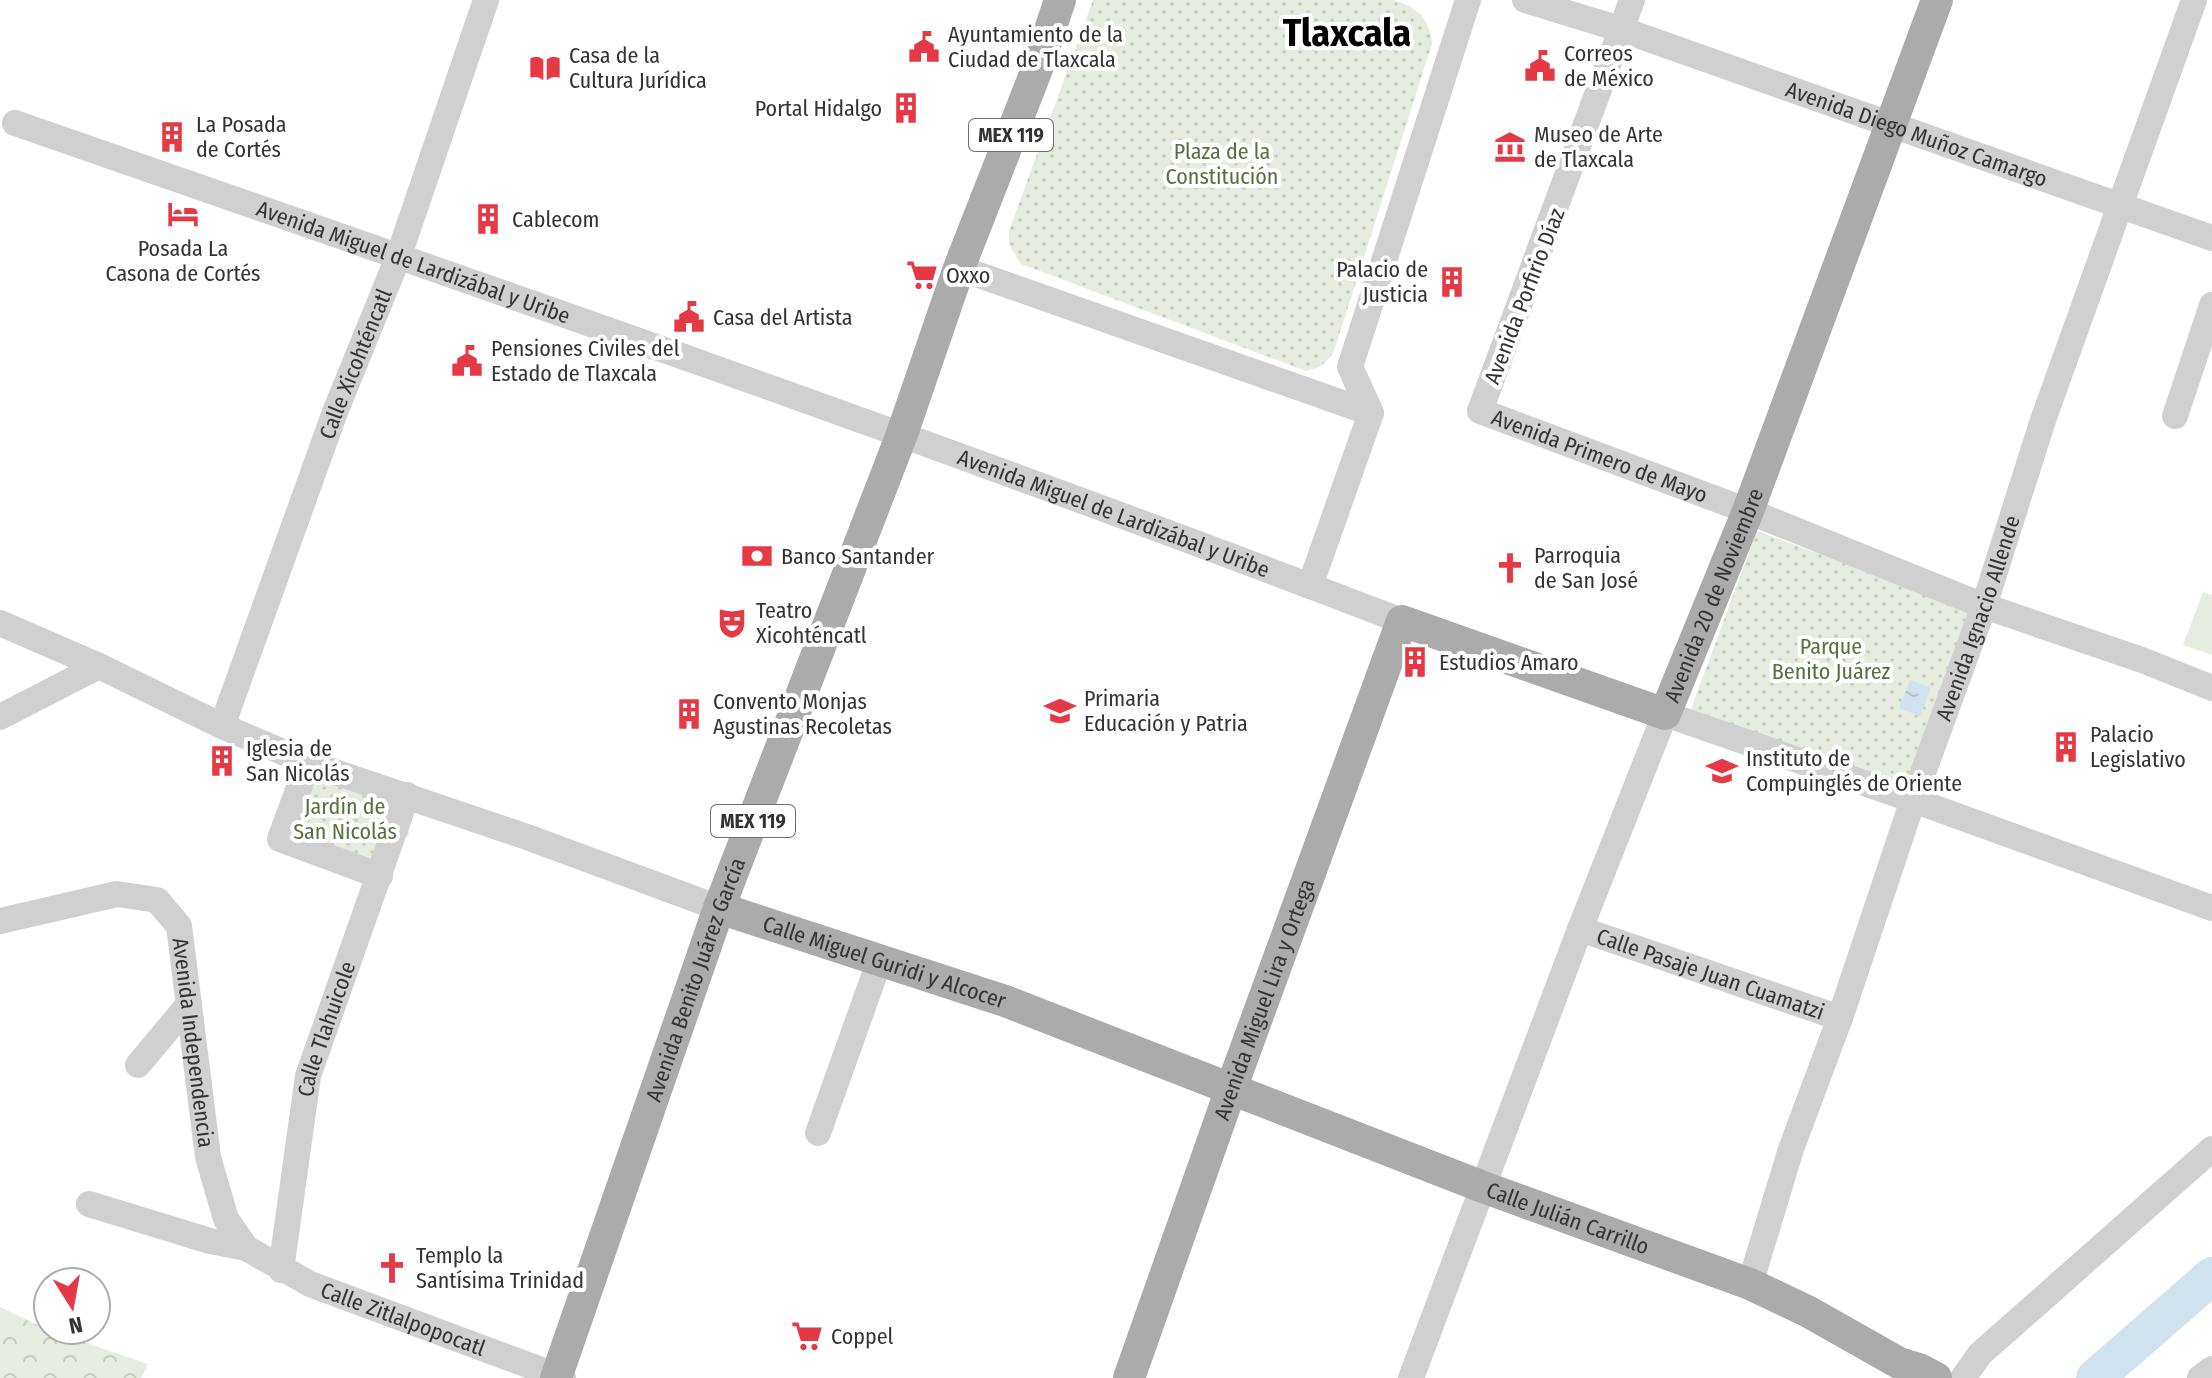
<svg xmlns="http://www.w3.org/2000/svg" width="2212" height="1378" viewBox="0 0 2212 1378" font-family="'Fira Sans Condensed',sans-serif">
<defs>
<pattern id="forest-crowns" width="20" height="18" patternUnits="userSpaceOnUse" patternTransform="scale(2)"><rect width="20" height="18" fill="#e6ecdf"/><path d="M2 6a3 3 0 1 1 6 0M12 15a3 3 0 1 1 6 0" fill="none" stroke="#c6cbc0"/></pattern>
<pattern id="park-dots" width="8" height="8" patternUnits="userSpaceOnUse" patternTransform="scale(2)"><rect width="8" height="8" fill="#e6ecdf"/><path d="M2 2h.1M6 6h.1" fill="none" stroke="#c6cbc0" stroke-width="1.8" stroke-linecap="round"/></pattern>
<pattern id="water-ripples" width="26" height="14" patternUnits="userSpaceOnUse" patternTransform="scale(2)"><rect width="26" height="14" fill="#cfe2ee"/><path d="M2 4q2-2 4 0t4 0M15 11q2-2 4 0t4 0" fill="none" stroke="#b2c2cd"/></pattern>
</defs>
<rect width="100%" height="100%" fill="#fff"/>
<path fill="#e6ecdf" d="M2203,592l9,3v60l-29,-10z"/>
<path fill="url(#forest-crowns)" d="M0,1307l48,23 100,34 -7,14h-141z"/>
<g fill="url(#park-dots)">
<path d="M1093,0h301c24,8 35,18 38,44l-98,307c-8,13 -14,17 -28,20l-285,-107 -12,-19v-14z"/>
<path d="M1757,531l213,78 -65,177 -214,-77z"/>
<path d="M308,763l99,32 2,42 -16,-3 -13,42 -100,-37z"/>
</g>
<path fill="url(#water-ripples)" d="M1910,680l21,8 -11,28 -21,-8z"/>
<g fill="none" stroke-linecap="round" stroke-linejoin="round">
<path stroke="#cfe2ee" stroke-width="38" d="M2095,1378l117,-102"/>
<g stroke="#d0d0d0" stroke-width="26">
<path id="s1" d="M1525,0l98,30 589,208"/>
<path id="s2" d="M1632,0l-152,411 268,100 236,95 158,54 70,28"/>
<path id="s3" d="M15,123c464,161 928,322 1387,498"/>
<path d="M959,268l412,145"/>
<path d="M2175,416l37,-111"/>
<path d="M1310,586l61,-173 -21,-46 118,-367"/>
<path d="M0,623l99,43 123,60 86,37 219,74 192,71"/>
<path d="M0,717l99,-51"/>
<path id="s4" d="M222,726l113,-314 64,-157 87,-255"/>
<path d="M308,763l-28,76 100,37"/>
<path id="s5" d="M0,921l117,-27 40,6 22,26 29,231 18,62 20,29"/>
<path id="s6" d="M1580,929l260,89"/>
<path d="M138,1065l51,-61"/>
<path d="M818,1133l61,-171"/>
<path id="s7" d="M89,1204l121,37 36,7 64,36 253,94"/>
<path id="s8" d="M281,1270l27,-194 99,-281"/>
<path id="s9" d="M1750,1284l41,-135 49,-131 73,-218 71,-194 59,-186 151,-420"/>
<path d="M1411,1378l169,-449 85,-215 248,86 299,108"/>
<path d="M1963,1378l17,-24 232,-205"/>
<path d="M2200,1378l12,-9"/>
</g>
<g stroke="#ababab" stroke-width="32">
<path id="s10" d="M719,908l286,93 478,186 267,97 57,27 92,52 20,6 17,9"/>
<path id="s11" d="M556,1378l163,-470 183,-474 57,-166 78,-199 23,-69"/>
<path id="s12" d="M1129,1378l102,-289 171,-468 263,93 83,-203 189,-511"/>
</g>
</g>
<defs>
<symbol id="civic-bare" viewBox="-9 -9 18 18"><path d="M-.6-6.5H3V-4.5H.6V-3L4-1V1h2V6H-6V1h2V-1L-.6-3ZM-1.2 2.5V6h2.4V2.5Z" fill="#e63946" stroke="#fff" stroke-width="2.5" paint-order="stroke"/></symbol>
<symbol id="library-bare" viewBox="-9 -9 18 18"><path d="M-6-4Q-3-5.5-.7-3.5V5Q-3 3-6 4ZM6-4Q3-5.5 .7-3.5V5Q3 3 6 4Z" fill="#e63946" stroke="#fff" stroke-width="2.5" paint-order="stroke"/></symbol>
<symbol id="building-bare" viewBox="-9 -9 18 18"><path d="M-4-6H4V6H1V3H-1V6H-4ZM-2.5-4.3h1.7v1.8h-1.7ZM.8-4.3h1.7v1.8H.8ZM-2.5-1h1.7V.8h-1.7ZM.8-1h1.7V.8H.8Z" fill="#e63946" stroke="#fff" stroke-width="2.5" paint-order="stroke"/></symbol>
<symbol id="museum-bare" viewBox="-9 -9 18 18"><path d="M0-6L6-3V-2H-6V-3ZM-5-1h2V3h-2ZM-1-1h2V3h-2ZM3-1h2V3H3ZM-6 4H6V6H-6Z" fill="#e63946" stroke="#fff" stroke-width="2.5" paint-order="stroke"/></symbol>
<symbol id="hotel-bare" viewBox="-9 -9 18 18"><path d="M-6-4.5h1.5V1H6V5H4.5V3h-9V5H-6ZM-4 0a1.8 1.8 0 1 1 3.6 0ZM.5 0V-2.5h3Q6-2.5 6 0Z" fill="#e63946" stroke="#fff" stroke-width="2.5" paint-order="stroke"/></symbol>
<symbol id="supermarket-bare" viewBox="-9 -9 18 18"><path d="M-6-5.5h2.5l.6 2H6L4.5 2H-2.5L-4.4-4H-6ZM-1.5 3.2a1.3 1.3 0 1 0 .1 0ZM3 3.2a1.3 1.3 0 1 0 .1 0Z" fill="#e63946" stroke="#fff" stroke-width="2.5" paint-order="stroke"/></symbol>
<symbol id="bank-bare" viewBox="-9 -9 18 18"><path d="M-6-4H6V4H-6ZM0-2.3a2.3 2.3 0 1 0 0 4.6a2.3 2.3 0 1 0 0-4.6Z" fill="#e63946" stroke="#fff" stroke-width="2.5" paint-order="stroke"/></symbol>
<symbol id="church-bare" viewBox="-9 -9 18 18"><path d="M-1.2-6h2.4v3.5h3.3v2.4h-3.3V6h-2.4V-.1h-3.3v-2.4h3.3Z" fill="#e63946" stroke="#fff" stroke-width="2.5" paint-order="stroke"/></symbol>
<symbol id="theatre-bare" viewBox="-9 -9 18 18"><path d="M-5-5.5Q0-4 5-5.5V0Q5 5 0 6Q-5 5-5 0ZM-3.3-2.5H-1v1.5H-3.3ZM1-2.5H3.3v1.5H1ZM-2.8 1Q0 5.5 2.8 1Z" fill="#e63946" stroke="#fff" stroke-width="2.5" paint-order="stroke"/></symbol>
<symbol id="school-bare" viewBox="-9 -9 18 18"><path d="M0-5L7-2L0 1L-7-2ZM-4 1L0 2.5L4 1V4Q0 6-4 4Z" fill="#e63946" stroke="#fff" stroke-width="2.5" paint-order="stroke"/></symbol>
<symbol id="university-bare" viewBox="-9 -9 18 18"><path d="M0-5L7-2L0 1L-7-2ZM-4 1L0 2.5L4 1V4Q0 6-4 4Z" fill="#e63946" stroke="#fff" stroke-width="2.5" paint-order="stroke"/></symbol>
</defs>
<g fill-rule="evenodd">
<use href="#civic-bare" x="902" y="25" width="44" height="44"/>
<use href="#civic-bare" x="1518" y="44" width="44" height="44"/>
<use href="#library-bare" x="523" y="46" width="44" height="44"/>
<use href="#building-bare" x="884" y="86" width="44" height="44"/>
<use href="#building-bare" x="150" y="115" width="44" height="44"/>
<use href="#museum-bare" x="1488" y="125" width="44" height="44"/>
<use href="#hotel-bare" x="161" y="192" width="44" height="44"/>
<use href="#building-bare" x="466" y="197" width="44" height="44"/>
<use href="#supermarket-bare" x="900" y="253" width="44" height="44"/>
<use href="#building-bare" x="1430" y="260" width="44" height="44"/>
<use href="#civic-bare" x="667" y="295" width="44" height="44"/>
<use href="#civic-bare" x="445" y="339" width="44" height="44"/>
<use href="#bank-bare" x="735" y="534" width="44" height="44"/>
<use href="#church-bare" x="1488" y="546" width="44" height="44"/>
<use href="#theatre-bare" x="710" y="601" width="44" height="44"/>
<use href="#building-bare" x="1393" y="640" width="44" height="44"/>
<use href="#school-bare" x="1038" y="689" width="44" height="44"/>
<use href="#building-bare" x="667" y="692" width="44" height="44"/>
<use href="#building-bare" x="2044" y="725" width="44" height="44"/>
<use href="#building-bare" x="200" y="739" width="44" height="44"/>
<use href="#university-bare" x="1700" y="749" width="44" height="44"/>
<use href="#church-bare" x="370" y="1246" width="44" height="44"/>
<use href="#supermarket-bare" x="785" y="1314" width="44" height="44"/>
</g>
<g text-anchor="middle" stroke-width="8" stroke-linejoin="round" paint-order="stroke">
<g fill="#fff" stroke="#707070" stroke-width="2">
<rect x="969" y="119" width="84" height="32" rx="6"/>
<rect x="711" y="805" width="84" height="32" rx="6"/>
</g>
<g font-size="20" font-weight="bold" fill="#333">
<text x="1011" y="142">MEX 119</text>
<text x="753" y="828">MEX 119</text>
</g>
<g font-size="22" fill="#333" stroke="#fff" text-anchor="start">
<text x="948" y="42">Ayuntamiento de la<tspan x="948" dy="25">Ciudad de Tlaxcala</tspan></text>
<text x="1564" y="61">Correos<tspan x="1564" dy="25">de México</tspan></text>
<text x="569" y="63">Casa de la<tspan x="569" dy="25">Cultura Jurídica</tspan></text>
<text x="882" y="116" text-anchor="end">Portal Hidalgo</text>
<text x="196" y="132">La Posada<tspan x="196" dy="25">de Cortés</tspan></text>
<text x="1534" y="142">Museo de Arte<tspan x="1534" dy="25">de Tlaxcala</tspan></text>
<text x="512" y="227">Cablecom</text>
<text x="183" y="256" text-anchor="middle">Posada La<tspan x="183" dy="25">Casona de Cortés</tspan></text>
<text x="1428" y="277" text-anchor="end">Palacio de<tspan x="1428" dy="25">Justicia</tspan></text>
<text x="946" y="283">Oxxo</text>
<text x="713" y="325">Casa del Artista</text>
<text x="491" y="356">Pensiones Civiles del<tspan x="491" dy="25">Estado de Tlaxcala</tspan></text>
<text x="1534" y="563">Parroquia<tspan x="1534" dy="25">de San José</tspan></text>
<text x="781" y="564">Banco Santander</text>
<text x="756" y="618">Teatro<tspan x="756" dy="25">Xicohténcatl</tspan></text>
<text x="1439" y="670">Estudios Amaro</text>
<text x="1084" y="706">Primaria<tspan x="1084" dy="25">Educación y Patria</tspan></text>
<text x="713" y="709">Convento Monjas<tspan x="713" dy="25">Agustinas Recoletas</tspan></text>
<text x="2090" y="742">Palacio<tspan x="2090" dy="25">Legislativo</tspan></text>
<text x="246" y="756">Iglesia de<tspan x="246" dy="25">San Nicolás</tspan></text>
<text x="1746" y="766">Instituto de<tspan x="1746" dy="25">Compuinglés de Oriente</tspan></text>
<text x="416" y="1263">Templo la<tspan x="416" dy="25">Santísima Trinidad</tspan></text>
<text x="831" y="1344">Coppel</text>
</g>
<g font-size="22" fill="#333" stroke="#fff">
<text dy="8" stroke="none"><textPath href="#s1" startOffset="414">Avenida Diego Muñoz Camargo</textPath></text>
<text dy="8" stroke="none"><textPath href="#s3" startOffset="422">Avenida Miguel de Lardizábal y Uribe</textPath></text>
<text transform="translate(1524 296) rotate(-69)" y="8">Avenida Porfirio Díaz</text>
<text dy="8" stroke="none"><textPath href="#s4" startOffset="386">Calle Xicohténcatl</textPath></text>
<text dy="8" stroke="none"><textPath href="#s2" startOffset="566">Avenida Primero de Mayo</textPath></text>
<text dy="8" stroke="none"><textPath href="#s3" startOffset="1166">Avenida Miguel de Lardizábal y Uribe</textPath></text>
<text dy="8" stroke="none"><textPath href="#s12" startOffset="1212">Avenida 20 de Noviembre</textPath></text>
<text dy="8" stroke="none"><textPath href="#s9" startOffset="704">Avenida Ignacio Allende</textPath></text>
<text dy="8" stroke="none"><textPath href="#s10" startOffset="174">Calle Miguel Guridi y Alcocer</textPath></text>
<text dy="8" stroke="none"><textPath href="#s6" startOffset="138">Calle Pasaje Juan Cuamatzi</textPath></text>
<text dy="8" stroke="none"><textPath href="#s11" startOffset="422">Avenida Benito Juárez García</textPath></text>
<text dy="8" stroke="none"><textPath href="#s12" startOffset="402">Avenida Miguel Lira y Ortega</textPath></text>
<text dy="8" stroke="none"><textPath href="#s8" startOffset="246">Calle Tlahuicole</textPath></text>
<text dy="8" stroke="none"><textPath href="#s5" startOffset="312">Avenida Independencia</textPath></text>
<text dy="8" stroke="none"><textPath href="#s10" startOffset="904">Calle Julián Carrillo</textPath></text>
<text dy="8" stroke="none"><textPath href="#s7" startOffset="336">Calle Zitlalpopocatl</textPath></text>
</g>
<g font-size="22" fill="#56703f" stroke="#fff">
<text x="1222" y="159">Plaza de la<tspan x="1222" dy="25">Constitución</tspan></text>
<text x="1831" y="654">Parque<tspan x="1831" dy="25">Benito Juárez</tspan></text>
<text x="345" y="814">Jardín de<tspan x="345" dy="25">San Nicolás</tspan></text>
</g>
<g font-size="38" font-weight="bold" fill="#000" stroke="#fff">
<text x="1347" y="46">Tlaxcala</text>
</g>
</g>
<g transform="translate(72 1306) rotate(169)"><circle r="38" fill="#ffffff" stroke="#adadad" stroke-width="2"/>
<path d="M0-6L14 30L0 20L-14 30Z" fill="#e63946"/>
<text y="-12" font-size="22" font-weight="bold" text-anchor="middle" fill="#333333">N</text>
</g>
</svg>
